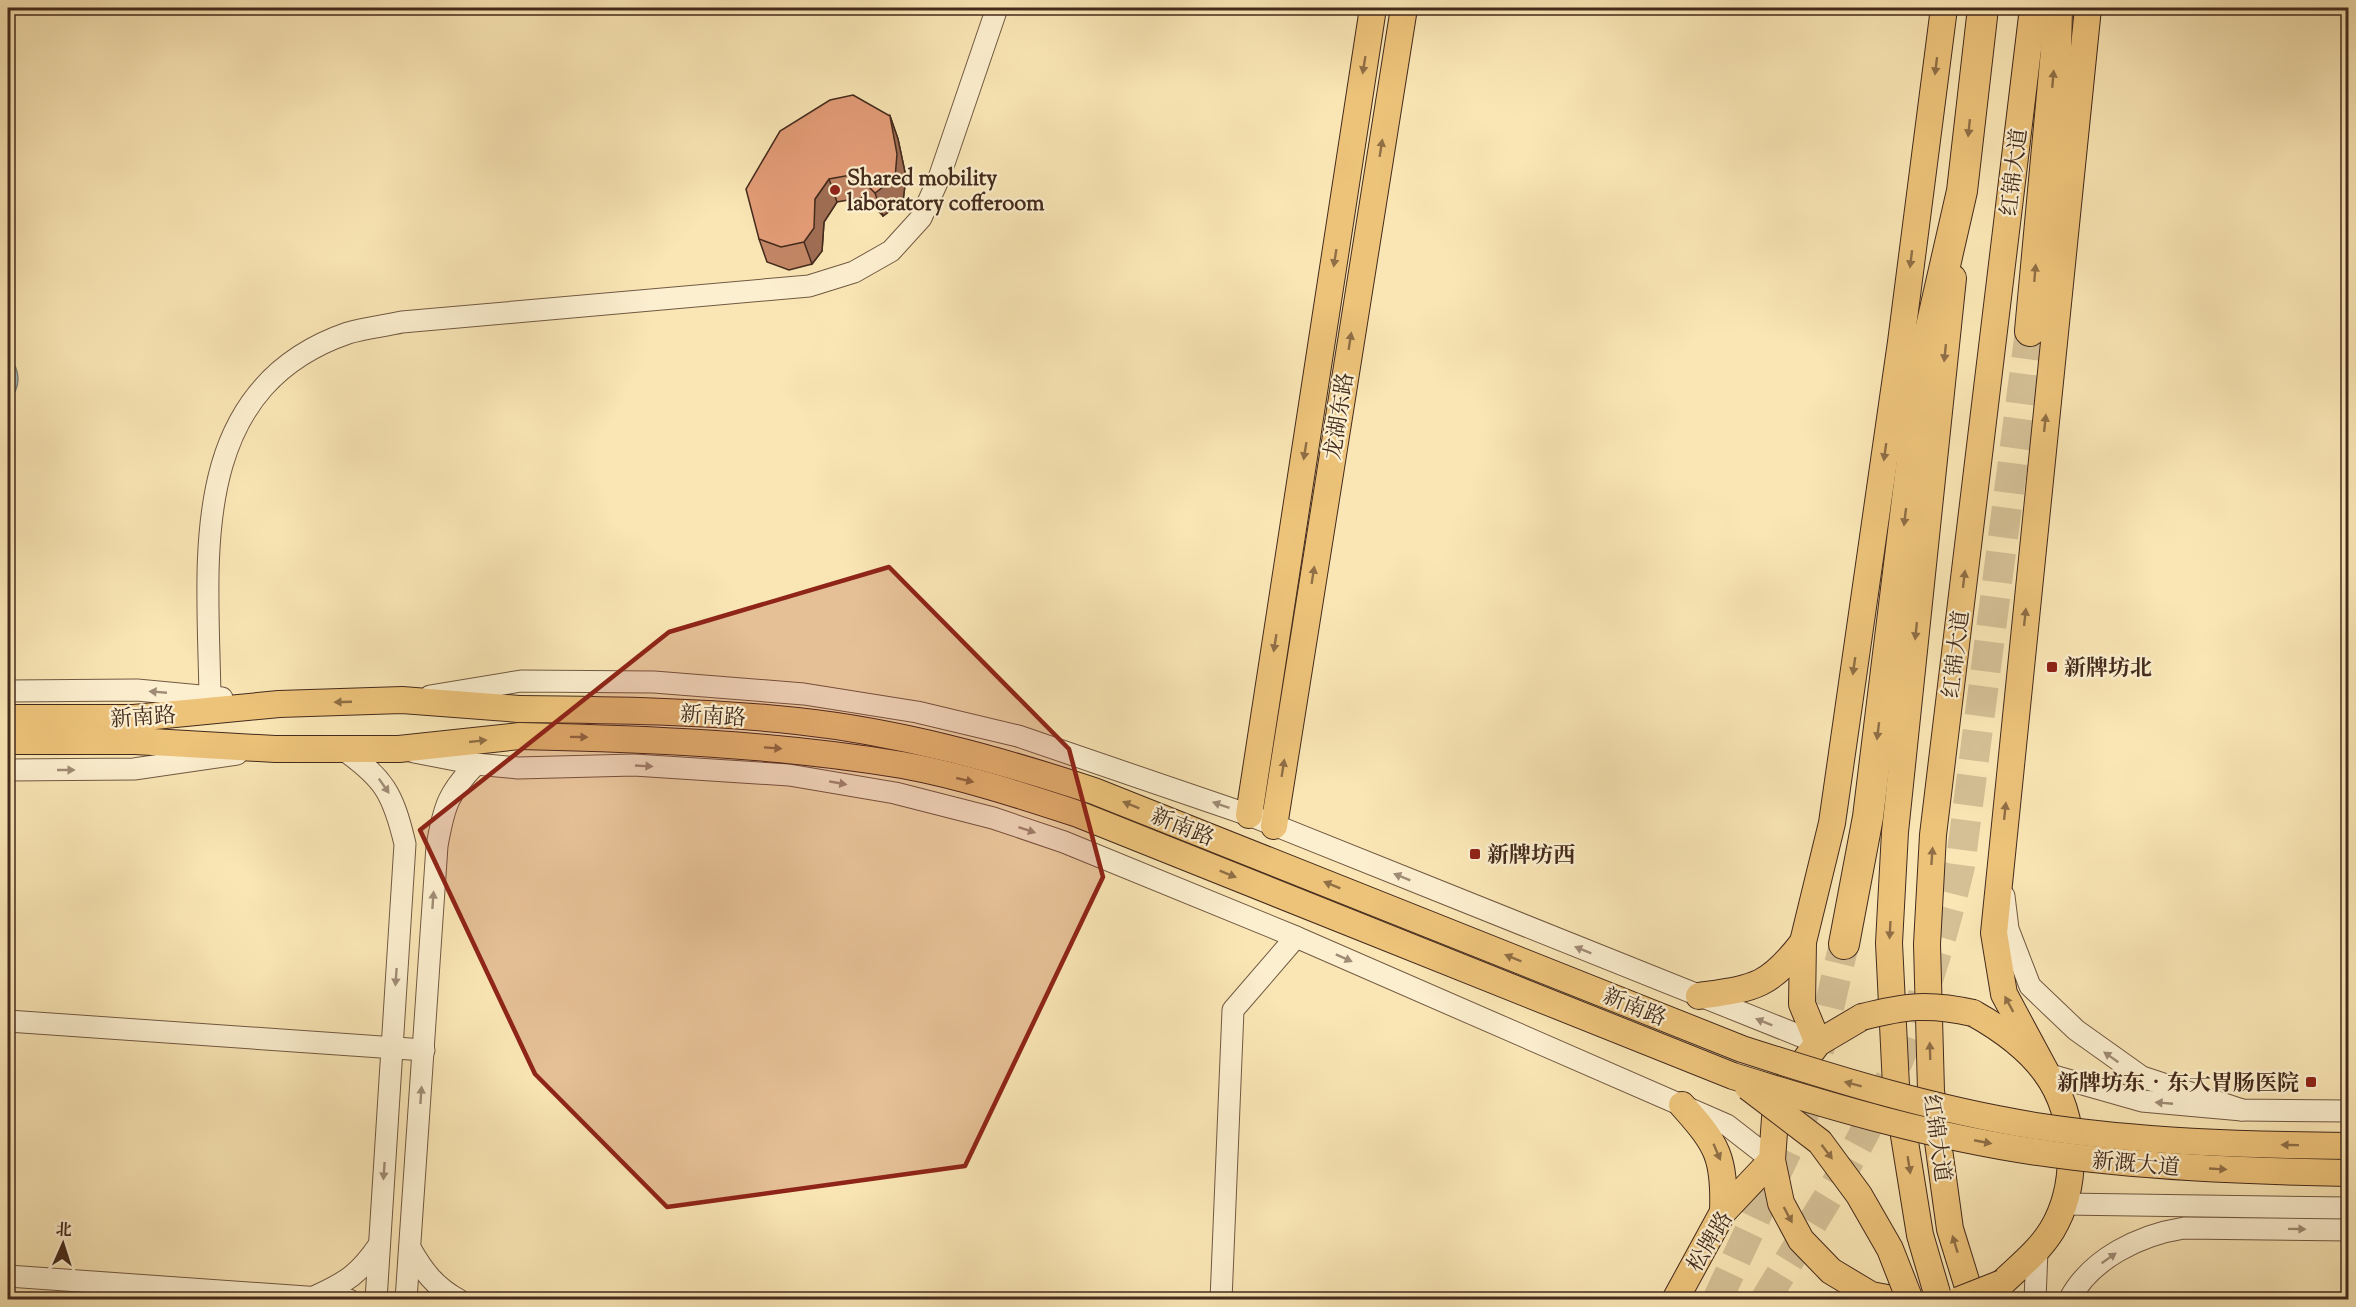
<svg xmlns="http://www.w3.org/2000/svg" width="2356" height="1307" viewBox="0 0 2356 1307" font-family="'Sorts Mill Goudy','Noto Serif SC',serif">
<rect width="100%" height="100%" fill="#fae6b5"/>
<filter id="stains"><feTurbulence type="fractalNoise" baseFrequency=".00333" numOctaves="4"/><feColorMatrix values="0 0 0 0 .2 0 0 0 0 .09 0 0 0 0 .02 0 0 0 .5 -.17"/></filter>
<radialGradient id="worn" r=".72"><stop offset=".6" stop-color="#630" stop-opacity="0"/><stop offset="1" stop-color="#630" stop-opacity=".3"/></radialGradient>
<path fill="#a2bdb8" stroke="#7c827a" stroke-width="1.5" d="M8,355c13,16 14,31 0,47z"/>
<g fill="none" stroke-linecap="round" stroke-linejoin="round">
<g stroke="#d5c096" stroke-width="30" stroke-dasharray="30 15" stroke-linecap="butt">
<path d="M1717,1300l87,-186 40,-170"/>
<path d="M1765,1300c31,-52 65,-103 94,-157 47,-86 78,-182 101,-277l70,-535"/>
</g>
<defs>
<g id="minor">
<path d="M8,691l129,-1 85,8"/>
<path d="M430,696l91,-15 133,1 150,12 113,18 101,24 231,79 569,228"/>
<path d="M210,697c-2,-137 -25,-308 138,-364 17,-5 36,-7 54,-11l407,-36 45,-14 37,-21 30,-33 18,-40 58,-170"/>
<path d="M341,748c43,30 52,45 64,96l-29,456"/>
<path d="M414,752l62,12 42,4 116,-3 155,10 106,18 98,25 71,24 232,95 431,188 45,35"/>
<path d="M8,770l126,-1 103,-15"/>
<path d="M2004,896l4,33 22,57 46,44 66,47 100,33"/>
<path d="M8,1021l416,29"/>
<path d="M2047,1074l95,27 100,9 106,1"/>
<path d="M2064,1204l284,4"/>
<path d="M410,1248c13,23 25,39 49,52"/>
<path d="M8,1276l341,24"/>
<path d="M316,1296c31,-14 44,-23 63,-51"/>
<path d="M406,1300l31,-454c7,-40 11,-53 39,-82"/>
<path d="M1221,1300l12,-290 63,-73"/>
<path d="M2035,1300l2,-50"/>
<path d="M2069,1300c22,-42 71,-65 115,-72l164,2"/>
</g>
<g id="major">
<path d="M8,718h126l145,-14 123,-4 117,9"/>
<path d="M8,741h127l140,8h124l121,-13"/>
<path d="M1249,815l124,-807"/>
<path d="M1274,826l130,-818"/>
<path d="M1699,996c55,-8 69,-8 104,-54"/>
<path d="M1973,1013c27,15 55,35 73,60 31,43 33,112 6,157 -13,21 -32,36 -50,53"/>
<path d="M1862,1017l-44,26 -31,41 -12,34 -3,42 9,43 20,37 30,31 40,24 27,5"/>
<path d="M1818,1043l-16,-39 1,-62 29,-119 69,-481 43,-334"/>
<path d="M2047,1074l-43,-80 -10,-61 94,-925"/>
<path d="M1682,1105c36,40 43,53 41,107"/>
<path d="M1675,1300l48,-88 49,-52"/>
<path d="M1939,1300l-19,-65 -24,-149 -7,-143 6,-111 58,-554"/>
<path d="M1972,1300l-22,-71 -19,-138 -4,-147 6,-109 100,-827"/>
</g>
<g id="highway">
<path d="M2030,331l26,-280 1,-43"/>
<path d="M1844,944l24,-127 57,-464 37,-162 21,-183"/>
</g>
</defs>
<use href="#minor" stroke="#715942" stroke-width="23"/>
<use href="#major" stroke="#432a1c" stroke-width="28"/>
<use href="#highway" stroke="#432a1c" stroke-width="32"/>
<use href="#minor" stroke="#fcefcf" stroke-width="21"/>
<use href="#major" stroke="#edc37a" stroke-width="26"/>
<use href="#highway" stroke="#edc37a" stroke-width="30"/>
<defs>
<g id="major-bridge">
<path d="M519,709c93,1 186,2 278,12 102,11 200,38 297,70l648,258c96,31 194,61 294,77 104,16 208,19 312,20"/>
<path d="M520,736c128,3 256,8 382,29 60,11 118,30 176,49l655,262c99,31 200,61 304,76 103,15 207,19 311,21"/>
<path d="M1862,1017c43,-11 67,-14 111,-4"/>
<path d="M1748,1087l72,55 39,53 31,54 20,51"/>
<path d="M1959,1300l43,-17"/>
</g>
</defs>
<use href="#major-bridge" stroke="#432a1c" stroke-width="28" stroke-linecap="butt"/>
<use href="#major-bridge" stroke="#edc37a" stroke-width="26"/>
</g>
<path fill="#c38666" stroke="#432a1c" stroke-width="1.5" d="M890,116l8,23 8,38 -3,24 -20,15 -18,-19 -28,5 -13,20 -2,29 -10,13 -23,6 -22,-8 -8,-23z"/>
<g fill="#9f6d53" stroke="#432a1c" stroke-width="1.5">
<path d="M890,116l8,23 8,38 -3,24 -20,15 -8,-23z"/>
<path d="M829,179l8,23 -13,20 -2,29 -10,13 -8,-22 11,-43z"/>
</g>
<path fill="#e39c77" stroke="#432a1c" stroke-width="1.5" d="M853,95l37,21 7,38 -2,24 -20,15 -19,-19 -27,5 -14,20 -1,29 -10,14 -23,5 -22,-8 -13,-50 34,-58 50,-31z"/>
<defs><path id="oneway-solid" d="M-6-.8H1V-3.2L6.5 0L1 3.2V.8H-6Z" transform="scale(1.5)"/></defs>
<g fill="#906f46">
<use href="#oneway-solid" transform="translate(1364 65) rotate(99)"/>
<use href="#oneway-solid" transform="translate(1936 66) rotate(97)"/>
<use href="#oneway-solid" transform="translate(2053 79) rotate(-85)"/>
<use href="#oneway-solid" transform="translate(1969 128) rotate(96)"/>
<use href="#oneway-solid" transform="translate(1381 148) rotate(-81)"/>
<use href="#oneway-solid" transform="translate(1335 258) rotate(99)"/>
<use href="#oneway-solid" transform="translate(1911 259) rotate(97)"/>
<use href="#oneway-solid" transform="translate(2035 273) rotate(-85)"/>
<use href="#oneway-solid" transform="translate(1350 341) rotate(-81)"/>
<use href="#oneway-solid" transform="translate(1945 353) rotate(96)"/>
<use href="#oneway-solid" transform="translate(2045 423) rotate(-84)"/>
<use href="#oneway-solid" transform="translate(1305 451) rotate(99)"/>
<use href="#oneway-solid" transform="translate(1885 452) rotate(98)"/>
<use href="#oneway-solid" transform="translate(1905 517) rotate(97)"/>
<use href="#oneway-solid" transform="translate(1313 575) rotate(-81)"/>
<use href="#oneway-solid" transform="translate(1964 579) rotate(-83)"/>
<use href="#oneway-solid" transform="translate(2025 617) rotate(-84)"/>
<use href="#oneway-solid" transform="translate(1916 631) rotate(96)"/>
<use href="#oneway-solid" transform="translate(1275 643) rotate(99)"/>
<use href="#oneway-solid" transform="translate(1854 666) rotate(98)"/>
<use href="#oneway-solid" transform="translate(343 702) rotate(178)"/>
<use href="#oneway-solid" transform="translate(1878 731) rotate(97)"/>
<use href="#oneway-solid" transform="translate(579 737) rotate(1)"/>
<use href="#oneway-solid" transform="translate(478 741) rotate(-6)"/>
<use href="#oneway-solid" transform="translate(773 748) rotate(4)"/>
<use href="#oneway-solid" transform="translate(1283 768) rotate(-81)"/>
<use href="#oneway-solid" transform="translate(965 780) rotate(13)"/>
<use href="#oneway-solid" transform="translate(1131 805) rotate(-158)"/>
<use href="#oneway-solid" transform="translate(2005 811) rotate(-84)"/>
<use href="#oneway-solid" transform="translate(1932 856) rotate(-86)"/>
<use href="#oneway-solid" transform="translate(1228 874) rotate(22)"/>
<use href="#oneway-solid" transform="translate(1332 885) rotate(-158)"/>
<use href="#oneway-solid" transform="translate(1890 930) rotate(93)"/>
<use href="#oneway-solid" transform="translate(1513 958) rotate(-158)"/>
<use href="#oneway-solid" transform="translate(2009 1004) rotate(-118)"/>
<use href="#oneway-solid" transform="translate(1930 1051) rotate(-92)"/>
<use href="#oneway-solid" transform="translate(1853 1084) rotate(-165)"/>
<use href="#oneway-solid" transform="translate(1983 1142) rotate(11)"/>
<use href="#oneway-solid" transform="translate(2290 1145) rotate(-179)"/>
<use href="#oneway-solid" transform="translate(1717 1152) rotate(67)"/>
<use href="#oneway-solid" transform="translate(1827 1152) rotate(53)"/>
<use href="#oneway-solid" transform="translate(1909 1165) rotate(81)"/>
<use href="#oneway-solid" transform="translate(2218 1169) rotate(3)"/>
<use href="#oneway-solid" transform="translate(1788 1215) rotate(62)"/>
<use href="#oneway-solid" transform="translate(1955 1244) rotate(-107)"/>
</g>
<g fill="#a08c76">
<use href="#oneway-solid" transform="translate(158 692) rotate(-175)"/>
<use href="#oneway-solid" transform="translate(644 766) rotate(3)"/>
<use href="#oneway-solid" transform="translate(66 770)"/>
<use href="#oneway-solid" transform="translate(838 783) rotate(10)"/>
<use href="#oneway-solid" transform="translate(384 786) rotate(55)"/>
<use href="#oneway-solid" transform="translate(1221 805) rotate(-161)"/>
<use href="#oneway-solid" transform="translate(1027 830) rotate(18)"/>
<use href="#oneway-solid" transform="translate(1402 877) rotate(-158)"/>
<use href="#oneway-solid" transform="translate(433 900) rotate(-86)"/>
<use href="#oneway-solid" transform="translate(1583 950) rotate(-158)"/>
<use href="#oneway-solid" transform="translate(1344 958) rotate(24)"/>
<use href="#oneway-solid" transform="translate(396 977) rotate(94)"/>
<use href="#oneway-solid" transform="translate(1764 1022) rotate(-158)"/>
<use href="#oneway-solid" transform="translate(2111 1057) rotate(-145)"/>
<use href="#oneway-solid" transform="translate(421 1095) rotate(-86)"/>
<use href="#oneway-solid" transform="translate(2164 1103) rotate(-175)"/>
<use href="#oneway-solid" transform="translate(384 1171) rotate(94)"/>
<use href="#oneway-solid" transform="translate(2297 1229) rotate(1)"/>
<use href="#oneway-solid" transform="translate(2109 1258) rotate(-35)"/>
</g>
<path fill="#8f2418" fill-opacity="0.2" stroke="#8f2418" stroke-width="4.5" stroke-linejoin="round" d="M889,567l180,182 34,128 -138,289 -298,41 -132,-133 -115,-244 249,-198z"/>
<g fill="#8f2418" stroke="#fcefcf" stroke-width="2">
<circle cx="835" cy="190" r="6"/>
<rect x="2046" y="661" width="12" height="12" rx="3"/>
<rect x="1469" y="848" width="12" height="12" rx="3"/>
<rect x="2305" y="1076" width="12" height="12" rx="3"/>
</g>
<g text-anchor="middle" stroke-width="4.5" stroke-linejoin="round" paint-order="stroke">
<g font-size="22" fill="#432a1c" stroke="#fcefcf">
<text transform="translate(2013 172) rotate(-83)" y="8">红锦大道</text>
<text transform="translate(1338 416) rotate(-81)" y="8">龙湖东路</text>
<text transform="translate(1955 654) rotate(-83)" y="8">红锦大道</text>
<text transform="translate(713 715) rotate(4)" y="8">新南路</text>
<text transform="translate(143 716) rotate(-4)" y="8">新南路</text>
<text transform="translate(1183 826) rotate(22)" y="8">新南路</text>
<text transform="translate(1635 1006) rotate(22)" y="8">新南路</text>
<text transform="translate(1938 1138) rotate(82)" y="8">红锦大道</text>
<text transform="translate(2136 1163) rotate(5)" y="8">新溉大道</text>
<text transform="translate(1709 1241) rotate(-59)" y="8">松牌路</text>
</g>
<g font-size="22" font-weight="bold" fill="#432a1c" stroke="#fcefcf" text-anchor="start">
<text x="847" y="185">Shared mobility<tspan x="847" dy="25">laboratory cofferoom</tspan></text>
<text x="2064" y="675">新牌坊北</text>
<text x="1487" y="862">新牌坊西</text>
<text x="2299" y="1090" text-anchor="end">新牌坊东‧东大胃肠医院</text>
</g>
</g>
<rect width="2356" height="1307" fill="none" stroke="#fae6b5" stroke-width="30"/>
<rect x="9" y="9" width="2338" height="1289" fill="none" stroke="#432a1c" stroke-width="3"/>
<rect x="15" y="15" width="2326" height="1277" fill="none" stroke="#432a1c" stroke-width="1.5"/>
<g transform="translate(63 1244) rotate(3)" stroke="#fcefcf" stroke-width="4.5" paint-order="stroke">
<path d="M0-4.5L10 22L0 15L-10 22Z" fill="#432a1c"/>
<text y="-9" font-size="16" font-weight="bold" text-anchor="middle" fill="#432a1c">北</text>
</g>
<rect width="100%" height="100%" filter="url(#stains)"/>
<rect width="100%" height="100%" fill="url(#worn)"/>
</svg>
